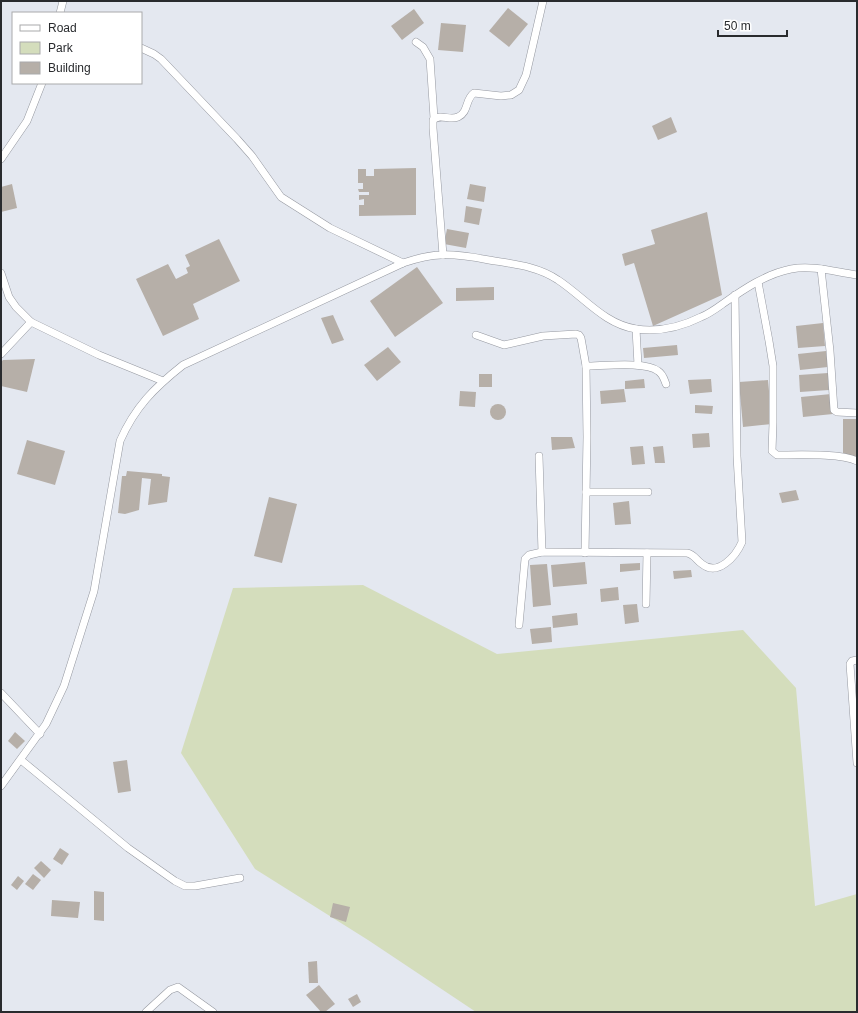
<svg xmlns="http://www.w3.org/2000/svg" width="858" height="1013" viewBox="0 0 858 1013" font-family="Arial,sans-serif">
<rect width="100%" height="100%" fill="#e4e8f0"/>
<path fill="#d4ddbc" d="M363,585l134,69 246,-24 53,58 19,218 42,-12v118h-381l-108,-72 -113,-71 -74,-116 52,-165z"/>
<g fill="#b6afa8">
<path d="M508,8l20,16 -19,23 -20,-16z"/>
<path d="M414,9l10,14 -22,17 -11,-14z"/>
<path d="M441,23l25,2 -3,27 -25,-2z"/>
<path d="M671,117l6,15 -19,8 -6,-14z"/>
<path d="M416,168v47l-57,1v-11h5v-6l-5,1v-5h10v-3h-10l-1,-3h5v-6h-5v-14h8v7h8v-7z"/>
<path d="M12,184l5,24 -16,4v-25z"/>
<path d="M470,184l16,3 -2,15 -17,-3z"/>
<path d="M466,206l16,3 -3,16 -15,-3z"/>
<path d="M707,212l15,83 -69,31 -19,-63 -9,3 -3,-12 33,-10 -4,-14z"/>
<path d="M447,229l22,4 -3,15 -22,-4z"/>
<path d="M219,239l21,42 -47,23 6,15 -36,17 -27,-57 32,-15 8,15 12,-6 -2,-5 4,-2 -5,-11z"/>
<path d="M417,267l26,36 -48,34 -25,-36z"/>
<path d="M494,287v13l-38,1v-13z"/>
<path d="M333,315l11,25 -12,4 -11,-26z"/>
<path d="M823,323l2,23 -27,2 -2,-22z"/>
<path d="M677,345l1,10 -34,3 -1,-10z"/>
<path d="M388,347l13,15 -24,19 -13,-16z"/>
<path d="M826,351l2,16 -28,3 -2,-16z"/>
<path d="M35,359l-8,33 -26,-6v-24l2,-2z"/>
<path d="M828,373l1,17 -29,2 -1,-17z"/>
<rect x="479" y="374" width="13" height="13"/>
<path d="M644,379l1,9 -20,1v-8z"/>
<path d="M711,379l1,13 -22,2 -2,-14z"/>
<path d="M768,380l4,44 -29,3 -4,-45z"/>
<path d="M624,389l2,13 -25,2 -1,-13z"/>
<path d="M460,391l16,1 -1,15 -16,-1z"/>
<path d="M831,394l2,20 -30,3 -2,-20z"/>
<circle cx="498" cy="412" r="8"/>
<path d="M695,405l18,1 -1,8 -17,-1z"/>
<rect x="843" y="419" width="14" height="37"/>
<path d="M709,433l1,14 -17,1 -1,-14z"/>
<path d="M551,437h21l3,11 -23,2z"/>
<path d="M27,440l38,11 -10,34 -38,-11z"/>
<path d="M643,446l2,18 -13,1 -2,-18z"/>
<path d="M663,446l2,17h-10l-2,-16z"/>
<path d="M127,471l35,3v2l8,1 -3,25 -19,3 3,-26 -9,-1 -3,32 -14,4 -7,-1 4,-37h4z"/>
<path d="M796,490l3,10 -17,3 -3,-10z"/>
<path d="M269,497l28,7 -15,59 -28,-7z"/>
<path d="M629,501l2,23 -16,1 -2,-22z"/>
<path d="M585,562l2,22 -34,3 -2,-22z"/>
<path d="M640,563v7l-20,2v-8z"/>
<path d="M547,564l4,41 -18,2 -3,-42z"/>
<path d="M691,570l1,7 -18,2 -1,-8z"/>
<path d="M618,587l1,13 -18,2 -1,-13z"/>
<path d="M637,604l2,18 -14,2 -2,-19z"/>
<path d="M577,613l1,12 -25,3 -1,-12z"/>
<path d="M551,627l1,15 -20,2 -2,-15z"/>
<path d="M15,732l10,9 -8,8 -9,-8z"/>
<path d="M127,760l4,31 -13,2 -5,-31z"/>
<path d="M60,848l9,6 -7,11 -9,-6z"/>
<path d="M41,861l10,9 -7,8 -10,-10z"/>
<path d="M33,874l8,6 -8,10 -8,-6z"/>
<path d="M18,876l6,5 -7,9 -6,-5z"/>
<path d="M94,891l10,1v29l-10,-1z"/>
<path d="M52,900l28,2 -2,16 -27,-2z"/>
<path d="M333,903l17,4 -4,15 -16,-5z"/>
<path d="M317,961l1,22h-9l-1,-21z"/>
<path d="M319,985l16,19 -10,8h-4l-15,-17z"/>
<path d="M357,994l4,8 -8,5 -5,-8z"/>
</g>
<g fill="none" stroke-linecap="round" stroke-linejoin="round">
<defs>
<g id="street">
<path d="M60,13l3,-12"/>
<path d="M416,42l7,5 7,12 4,59"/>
<path d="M141,48l13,6 7,5 76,80 15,17 29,41 49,31 73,35"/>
<path d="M1,159l26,-38 15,-38"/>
<path d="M443,255l-10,-127v-8c8,-7 16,1 25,-3 11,-5 7,-18 16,-24l27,3 10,-1 8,-5 7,-15 17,-74"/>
<path d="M821,269l9,82 4,59 3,2 20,1"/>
<path d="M1,273l8,24 7,10 15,15 68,33 64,26"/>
<path d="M758,282l11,59 4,25v57l-1,28 5,4c20,0 64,-2 80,6"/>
<path d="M636,329l2,36"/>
<path d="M476,335l28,10 39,-9 33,-2 3,1 2,3 5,28 1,71 -2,116"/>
<path d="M1,354l30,-32"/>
<path d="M586,366c17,0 60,-5 72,5 5,3 6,8 8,13"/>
<path d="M539,456l3,96"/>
<path d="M586,492h62"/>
<path d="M646,604l1,-51"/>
<path d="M519,625l6,-66 4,-4 13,-3 145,1c7,1 9,7 15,11 16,13 34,-8 40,-22l-5,-86 -2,-161"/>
<path d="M857,660l-5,1 -2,3 7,99"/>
<path d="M1,693l39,41"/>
<path d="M21,760l107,88 47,33 10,5h10l45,-8"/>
<path d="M1,786l45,-62 18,-38 30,-95 26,-150c15,-34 34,-53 63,-76l220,-102c12,-4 25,-8 38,-8 16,-1 32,2 48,5 24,4 49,6 69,20 26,17 46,44 78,49 22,3 45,-2 65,-12 8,-3 16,-9 23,-14 20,-14 42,-29 67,-34 22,-4 44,3 66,6"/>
<path d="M146,1012l24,-22 8,-3 35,25"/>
</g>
</defs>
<use href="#street" stroke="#9598a0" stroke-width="8"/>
<use href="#street" stroke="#fff" stroke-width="7"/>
</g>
<rect width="858" height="1013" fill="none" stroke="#292b2e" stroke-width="4"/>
<rect x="12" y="12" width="130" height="72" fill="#ffffff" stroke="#a9aaab"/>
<rect x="20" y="25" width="20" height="6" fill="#ffffff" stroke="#a9aaab"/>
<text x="48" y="32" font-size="12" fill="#292b2e">Road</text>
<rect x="20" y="42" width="20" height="12" fill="#d4ddbc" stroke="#a9aaab"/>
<text x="48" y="52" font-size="12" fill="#292b2e">Park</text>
<rect x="20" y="62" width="20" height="12" fill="#b6afa8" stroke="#a9aaab"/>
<text x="48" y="72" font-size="12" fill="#292b2e">Building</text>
<path d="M718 30v6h69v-6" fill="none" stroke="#292b2e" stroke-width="2"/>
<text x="724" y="30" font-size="12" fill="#292b2e" stroke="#ffffff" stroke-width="3" paint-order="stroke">50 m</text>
</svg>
